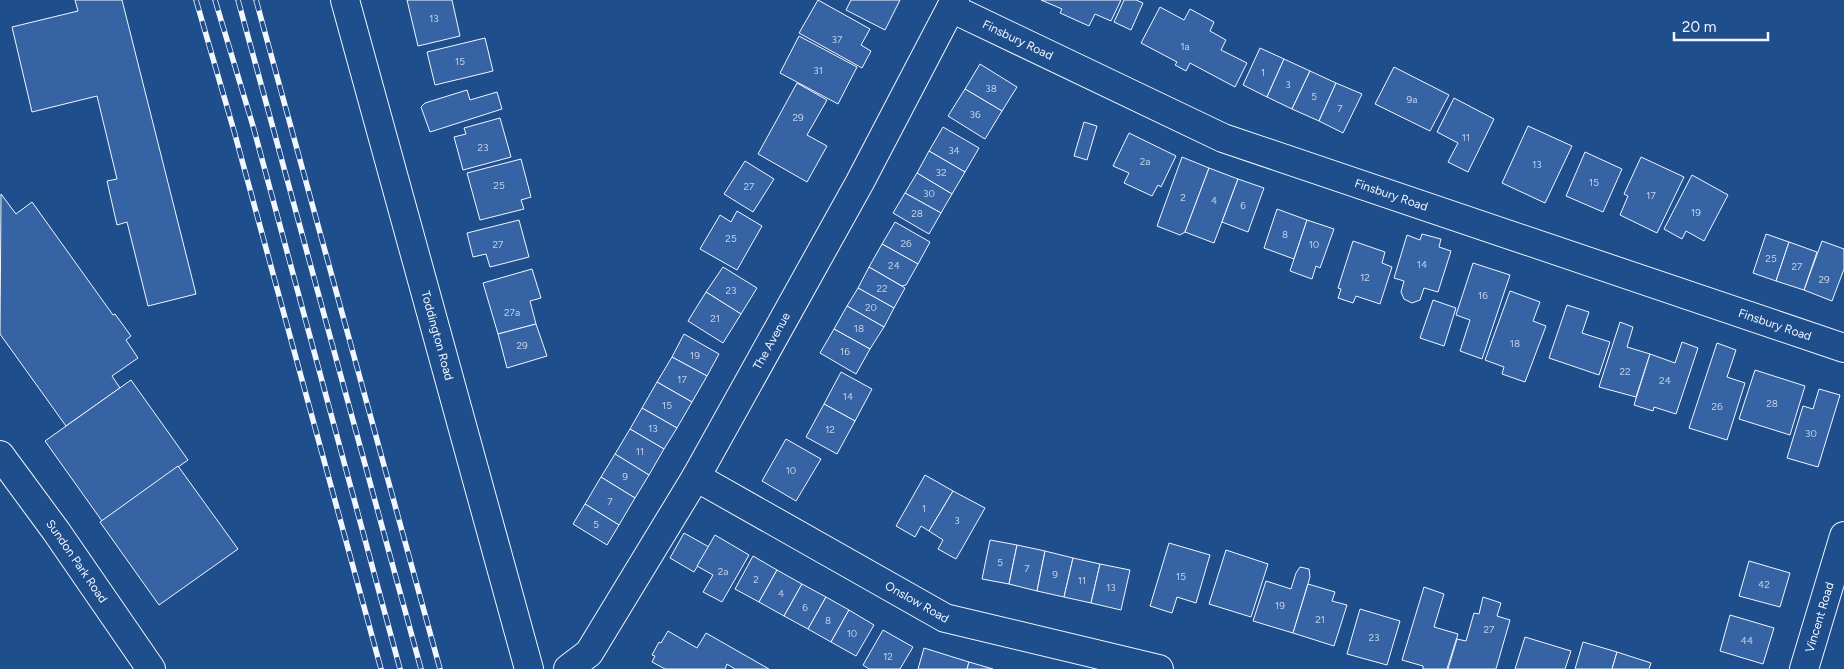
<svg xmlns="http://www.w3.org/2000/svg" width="1844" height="669" viewBox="0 0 1844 669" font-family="Figtree,sans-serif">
<rect width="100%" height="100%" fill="#1f4e8c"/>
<g fill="#3563a3" stroke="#f2f6ff">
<path d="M75,0h47l74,294 -48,12 -21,-84 -10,3 -10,-44 10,-2 -20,-83 -65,16 -20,-85 66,-16z"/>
<path d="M407,0h45l8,36 -42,10z"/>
<path d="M818,0l52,29 -9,16 10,6 -9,17 -63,-35z"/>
<path d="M851,0h49l-15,30 -39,-20z"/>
<path d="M1041,0h80l-10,21 -16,-7 -6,12 -29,-13 2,-4z"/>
<path d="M1124,0h12l7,3 -12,27 -17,-8z"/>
<path d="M1160,7l24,13 6,-11 24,13 -4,9 16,9 -5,10 26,13 -12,24 -45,-24 -4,8 -11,-6 2,-3 -36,-19z"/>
<path d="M799,36l58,31 -19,37 -58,-31z"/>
<path d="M485,38l8,33 -58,14 -8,-33z"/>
<path d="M1260,48l24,11 -17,38 -24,-12z"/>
<path d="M1284,59l26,12 -18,38 -25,-12z"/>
<path d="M980,64l37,23 -15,24 -37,-22z"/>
<path d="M1394,67l55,28 -19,36 -55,-27z"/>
<path d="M1310,71l26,12 -17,38 -27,-12z"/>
<path d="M797,83l30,17 -20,35 20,11 -20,36 -49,-28z"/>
<path d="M1336,83l26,11 -19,39 -24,-12z"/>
<path d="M965,89l37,22 -17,28 -37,-23z"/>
<path d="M467,90l3,10 27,-8 5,17 -72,23 -9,-25 4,-4z"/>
<path d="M1454,98l40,21 -26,53 -20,-10 10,-19 -21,-11z"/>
<path d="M500,118l11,39 -48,13 -9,-33 12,-3 -2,-6z"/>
<path d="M1084,122l13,4 -10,34 -13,-4z"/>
<path d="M1528,126l44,20 -27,57 -43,-20z"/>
<path d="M943,127l36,21 -14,24 -36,-21z"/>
<path d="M1129,133l47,23 -15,31 -3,-2 -6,11 -28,-13 5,-10 -16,-7z"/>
<path d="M929,151l36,21 -13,22 -35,-21z"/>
<path d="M1585,152l37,17 -19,43 -37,-16z"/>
<path d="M1182,157l27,11 -24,64 -5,3 -23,-9z"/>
<path d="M1641,157l43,20 -27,56 -37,-18 8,-19 -4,-2z"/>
<path d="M521,159l10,38 -10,3 3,9 -44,11 -13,-47z"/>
<path d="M745,161l29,18 -21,33 -29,-18z"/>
<path d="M1209,168l29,11 -24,64 -29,-11z"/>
<path d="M917,173l35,21 -11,19 -36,-20z"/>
<path d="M1692,175l36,20 -24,46 -18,-10 -4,8 -18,-10z"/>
<path d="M1238,179l26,9 -16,44 -26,-10z"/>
<path d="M905,193l36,20 -12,21 -36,-21z"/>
<path d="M1,194l15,20 16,-12 81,113 2,-1 16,22 -5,4 12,18 -26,18 8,12 -54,38 -66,-92z"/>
<path d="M1277,209l30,11 -13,39 -30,-11z"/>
<path d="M737,211l25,15 -25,44 -37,-21 20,-34 11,7z"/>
<path d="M519,220l10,37 -39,10 -4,-13 -13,3 -6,-24z"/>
<path d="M1307,220l27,9 -14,39 -4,-2 -4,13 -22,-8z"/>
<path d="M895,222l35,20 -12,22 -36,-20z"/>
<path d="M1422,234l19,5 -2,8 12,4 -13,41 -14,-4 -4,12 -8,3 -8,-4 -3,-7 3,-11 -10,-3 13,-43 13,5z"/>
<path d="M1766,234l23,8 -13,39 -23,-8z"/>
<path d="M1353,241l32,11 -3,11 10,4 -12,37 -24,-8 -3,7 -15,-5 3,-9 -3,-1z"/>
<path d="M1822,241l22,8v20l-12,32 -28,-11z"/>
<path d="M1789,242l28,10 -13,38 -28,-9z"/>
<path d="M882,244l36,20 -12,21 -4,1 -33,-19z"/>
<path d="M1473,263l37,12 -28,84 -22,-8 10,-31 -14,-5z"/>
<path d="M723,267l34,21 -16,26 -35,-22z"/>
<path d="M869,267l36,21 -11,20 -36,-20z"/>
<path d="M532,269l9,29 -11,3 6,23 -38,10 -15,-51z"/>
<path d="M858,288l36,20 -10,19 -37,-21z"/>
<path d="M1510,291l30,11 -7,19 13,5 -21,56 -23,-8 2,-7 -19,-7z"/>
<path d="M706,292l35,22 -18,29 -35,-22z"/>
<path d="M1433,300l23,8 -12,38 -24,-8z"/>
<path d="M1567,305l22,7 -7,21 28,9 -11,33 -50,-17z"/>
<path d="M847,306l37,21 -14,22 -36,-20z"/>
<path d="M1620,322l13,5 -6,20 23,7 -14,43 -37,-10z"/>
<path d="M536,324l11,32 -40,12 -9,-34z"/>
<path d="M834,329l36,20 -14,25 -36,-21z"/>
<path d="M684,334l35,20 -12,22 -35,-19z"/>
<path d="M1682,342l16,6 -22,66 -22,-7 -1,4 -19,-6 16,-51 25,9z"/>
<path d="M1717,343l19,7 -9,27 18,6 -18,57 -38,-12z"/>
<path d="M672,357l35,19 -15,26 -35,-20z"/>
<path d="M1755,370l50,16 -15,49 -51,-16z"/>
<path d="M841,372l31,17 -17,32 -31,-17z"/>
<path d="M131,380l57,80 -86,61 -57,-80z"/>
<path d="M657,382l35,20 -15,26 -35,-20z"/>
<path d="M1819,389l21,6 -22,72 -31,-9 16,-52 10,3z"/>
<path d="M824,404l31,17 -18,33 -31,-17z"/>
<path d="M642,408l35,20 -13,21 -34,-20z"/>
<path d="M630,429l34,20 -15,26 -34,-21z"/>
<path d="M786,439l35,20 -25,42 -34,-20z"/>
<path d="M615,454l34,21 -14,23 -34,-21z"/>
<path d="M178,466l60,83 -79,56 -59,-83z"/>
<path d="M925,475l28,16 -24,40 -8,-5 -6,11 -19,-11z"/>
<path d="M601,477l34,21 -16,27 -34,-21z"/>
<path d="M953,491l32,17 -29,51 -18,-10 5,-9 -14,-9z"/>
<path d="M585,504l34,21 -12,20 -34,-21z"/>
<path d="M684,533l25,14 -15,25 -24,-14z"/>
<path d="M715,535l34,20 -27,47 -19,-10 10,-17 -16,-9z"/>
<path d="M990,540l27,5 -8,39 -27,-5z"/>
<path d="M1169,543l41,12 -14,48 -19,-6 -5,16 -22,-7z"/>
<path d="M1017,545l28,6 -8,40 -28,-7z"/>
<path d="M1226,550l42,14 -17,53 -42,-13z"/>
<path d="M1045,551l28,7 -9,39 -27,-6z"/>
<path d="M753,556l24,14 -18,32 -24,-13z"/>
<path d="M1073,558l27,6 -9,39 -27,-6z"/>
<path d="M1749,561l41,12 -10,34 -41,-11z"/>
<path d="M1100,564l30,6 -9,40 -30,-7z"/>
<path d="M1300,567l9,2 1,8 -17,56 -40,-12 13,-40 25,8 5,-16z"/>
<path d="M777,570l25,14 -18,32 -25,-14z"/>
<path d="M802,584l24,13 -18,32 -24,-13z"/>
<path d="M1308,584l27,8 -3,9 15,4 -13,41 -41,-13z"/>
<path d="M1424,587l20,7 -10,33 24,7 -11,35h-24v-3l-21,-6z"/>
<path d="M826,597l23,13 -18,32 -23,-13z"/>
<path d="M1483,597l18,6 -4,13 13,4 -14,49h-48l9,-30 9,2 8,-28 5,1z"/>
<path d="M1360,609l40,12 -13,44 -40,-11z"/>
<path d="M849,610l25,15 -18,31 -25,-14z"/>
<path d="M1730,615l44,13 -11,36 -43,-13z"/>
<path d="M883,630l30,17 -13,22h-31l-6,-4z"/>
<path d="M668,631l29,17 9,-15 63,36h-34l-8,-5 -2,5h-60l-13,-7 3,-6 -3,-1 7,-13 2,1z"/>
<path d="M1525,637l46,14 -6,18h-50z"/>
<path d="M1583,642l34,10 -5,17h-37z"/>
<path d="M924,648l45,14 -2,7h-49z"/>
<path d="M1617,652l34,11 -2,6h-37z"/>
<path d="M969,662l24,7h-26z"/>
</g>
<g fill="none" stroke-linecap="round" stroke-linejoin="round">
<defs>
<g id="minor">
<path id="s1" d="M951,8l272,130 621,210"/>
<path id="s2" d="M0,455l56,76 95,138"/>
<path id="s3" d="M696,477l249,141 214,51"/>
<path id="s4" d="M568,669l21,-16 107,-176 164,-295 95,-182"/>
<path id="s5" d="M1804,669l40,-133"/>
</g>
<g id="major">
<path id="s6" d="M345,0l184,669"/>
</g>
</defs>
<use href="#minor" stroke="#f2f6ff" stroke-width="30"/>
<use href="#major" stroke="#f2f6ff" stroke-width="30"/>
<use href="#minor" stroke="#1f4e8c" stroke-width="28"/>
<use href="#major" stroke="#1f4e8c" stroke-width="28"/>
<defs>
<g id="rail">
<path d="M196,0l38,131 147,538"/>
<path d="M215,0l38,126 147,543"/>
<path d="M238,0l183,669"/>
<path d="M256,0l184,669"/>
</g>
</defs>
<use href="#rail" stroke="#f2f6ff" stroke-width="5.5"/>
<use href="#rail" stroke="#1f4e8c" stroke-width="4" stroke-dasharray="11" stroke-linecap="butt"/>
</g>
<g text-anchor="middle" stroke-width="4" stroke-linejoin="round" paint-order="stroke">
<g font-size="10" fill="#c3d1e8">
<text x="434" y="22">13</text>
<text x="837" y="43">37</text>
<text x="1185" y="50">1a</text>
<text x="460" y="65">15</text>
<text x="818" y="74">31</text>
<text x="1263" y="76">1</text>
<text x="1288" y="88">3</text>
<text x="991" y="92">38</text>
<text x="1314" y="100">5</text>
<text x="1412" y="103">9a</text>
<text x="1340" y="112">7</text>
<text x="975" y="118">36</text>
<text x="798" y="121">29</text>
<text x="1466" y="141">11</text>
<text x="483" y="151">23</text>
<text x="954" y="154">34</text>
<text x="1145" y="165">2a</text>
<text x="1537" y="168">13</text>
<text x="941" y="176">32</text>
<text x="1594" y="186">15</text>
<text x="499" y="189">25</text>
<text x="749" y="190">27</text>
<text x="929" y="197">30</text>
<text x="1651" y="199">17</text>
<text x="1183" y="201">2</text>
<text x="1214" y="204">4</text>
<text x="1243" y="209">6</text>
<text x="1696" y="216">19</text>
<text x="917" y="217">28</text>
<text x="1285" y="238">8</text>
<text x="731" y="242">25</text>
<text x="906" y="247">26</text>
<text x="498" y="248">27</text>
<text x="1314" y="248">10</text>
<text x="1771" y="262">25</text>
<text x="1422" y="268">14</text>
<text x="894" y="269">24</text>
<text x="1797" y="270">27</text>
<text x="1365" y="281">12</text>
<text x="1824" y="283">29</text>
<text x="882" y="292">22</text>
<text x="731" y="294">23</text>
<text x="1483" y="299">16</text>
<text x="871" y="311">20</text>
<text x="512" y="316">27a</text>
<text x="715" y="322">21</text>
<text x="859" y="332">18</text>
<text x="1515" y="347">18</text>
<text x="522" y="349">29</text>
<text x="845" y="355">16</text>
<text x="695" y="359">19</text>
<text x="1625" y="375">22</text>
<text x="682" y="383">17</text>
<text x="1665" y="384">24</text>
<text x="848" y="400">14</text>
<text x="1772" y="407">28</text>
<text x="667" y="409">15</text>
<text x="1717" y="410">26</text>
<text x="653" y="432">13</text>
<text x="830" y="433">12</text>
<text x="1811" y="437">30</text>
<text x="640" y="455">11</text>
<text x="791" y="474">10</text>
<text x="625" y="480">9</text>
<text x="610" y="505">7</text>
<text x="924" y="512">1</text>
<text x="957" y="524">3</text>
<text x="596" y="528">5</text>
<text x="1000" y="566">5</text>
<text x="1027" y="572">7</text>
<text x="723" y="575">2a</text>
<text x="1055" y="578">9</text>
<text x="1181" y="580">15</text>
<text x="756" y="583">2</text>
<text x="1082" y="584">11</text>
<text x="1764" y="588">42</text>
<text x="1111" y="591">13</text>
<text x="781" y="597">4</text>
<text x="1280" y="609">19</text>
<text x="805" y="611">6</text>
<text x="1320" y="623">21</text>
<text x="828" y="624">8</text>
<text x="1489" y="633">27</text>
<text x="852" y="637">10</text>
<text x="1374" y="641">23</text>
<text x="1747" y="644">44</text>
<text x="888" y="660">12</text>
</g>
<g font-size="12" fill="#f2f6ff" stroke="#1f4e8c">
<text dy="4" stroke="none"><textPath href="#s1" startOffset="74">Finsbury Road</textPath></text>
<text dy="4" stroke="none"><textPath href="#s1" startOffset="479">Finsbury Road</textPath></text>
<text dy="4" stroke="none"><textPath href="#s1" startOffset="884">Finsbury Road</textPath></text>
<text dy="4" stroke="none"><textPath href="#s6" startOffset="348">Toddington Road</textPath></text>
<text dy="4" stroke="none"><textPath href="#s4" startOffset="388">The Avenue</textPath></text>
<text dy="4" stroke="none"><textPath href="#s2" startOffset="131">Sundon Park Road</textPath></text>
<text dy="4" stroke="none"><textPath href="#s3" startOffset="254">Onslow Road</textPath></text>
<text dy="4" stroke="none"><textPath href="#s5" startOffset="54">Vincent Road</textPath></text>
</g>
</g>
<path d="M1674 32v8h94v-8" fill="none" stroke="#f2f6ff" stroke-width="2.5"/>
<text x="1682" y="32" font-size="15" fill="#f2f6ff" stroke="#1f4e8c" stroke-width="4" paint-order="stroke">20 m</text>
</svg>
